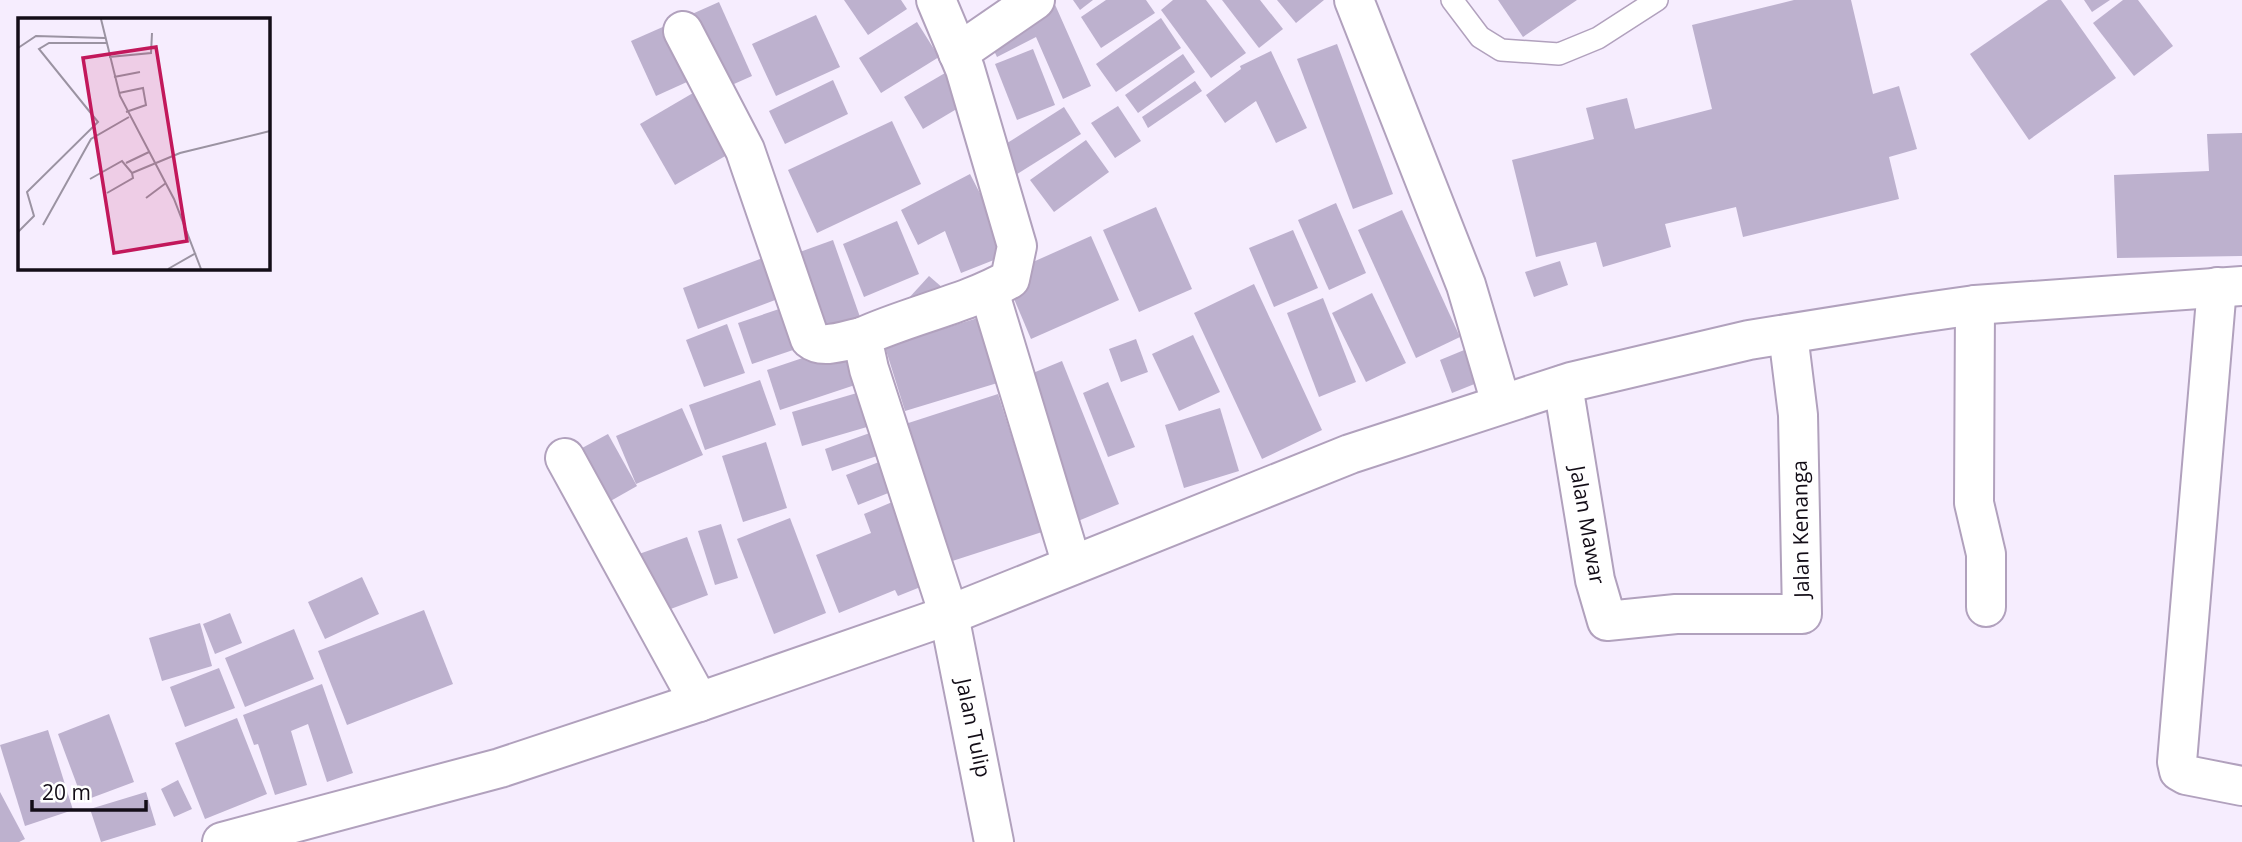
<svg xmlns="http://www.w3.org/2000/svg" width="2242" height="842" viewBox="0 0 2242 842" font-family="'Open Sans',sans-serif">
<rect width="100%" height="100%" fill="#f6edfe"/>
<g fill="#bdb1ce">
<path d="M844,0h57l6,9 -39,26z"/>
<path d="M1053,0l38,86 -28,13 -27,-62 -39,20 -12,-25z"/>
<path d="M1073,0h20l-13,10z"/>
<path d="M1106,0h40l9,13 -54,35 -20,-31z"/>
<path d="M1173,0h33l40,53 -35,25 -50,-68z"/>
<path d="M1222,0h38l23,29 -24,19z"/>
<path d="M1277,0h47l-28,23z"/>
<path d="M1498,0h79l-54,37z"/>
<path d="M1794,0h57l22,94 26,-8 18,63 -28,8 10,42 -156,38 -7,-30 -71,17 6,23 -68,20 -7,-25 -60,15 -24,-97 82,-21 -8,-31 41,-10 8,31 77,-20 -20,-84z"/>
<path d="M2048,0h13l55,78 -87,62 -59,-86z"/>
<path d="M2084,0h26l-18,12z"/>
<path d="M2123,0h15l35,46 -39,30 -41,-53z"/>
<path d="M719,2l33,74 -36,16 -33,-74z"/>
<path d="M816,15l24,52 -64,29 -24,-52z"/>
<path d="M1161,18l20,30 -65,44 -20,-28z"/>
<path d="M674,22l24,55 -42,19 -25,-55z"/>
<path d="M917,22l22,35 -58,36 -22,-35z"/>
<path d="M1337,44l56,150 -40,15 -56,-150z"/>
<path d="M1033,49l22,56 -38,15 -22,-56z"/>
<path d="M1271,51l36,77 -31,15 -20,-42 -31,22 -19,-28 35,-26 -1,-3z"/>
<path d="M1183,54l12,18 -57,41 -13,-18z"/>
<path d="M945,73l20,31 -42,25 -19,-32z"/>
<path d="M833,80l15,34 -63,30 -16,-33z"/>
<path d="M1195,81l7,10 -54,37 -6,-11z"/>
<path d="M693,93l34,62 -52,30 -35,-61z"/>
<path d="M1118,106l23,35 -26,17 -24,-35z"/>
<path d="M1064,107l17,27 -72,45 -16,-27z"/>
<path d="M892,121l29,63 -104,49 -29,-63z"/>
<path d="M2242,133v123l-125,2 -3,-83 95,-4 -2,-37z"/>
<path d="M1086,140l23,32 -55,40 -24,-32z"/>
<path d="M970,174l18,35 16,47 -43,17 -16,-42 -27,14 -17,-35z"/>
<path d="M1336,203l30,70 -37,17 -31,-70z"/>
<path d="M1156,207l36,82 -53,23 -36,-82z"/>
<path d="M1402,210l58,127 -44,21 -58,-128z"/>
<path d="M897,221l22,53 -55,23 -21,-53z"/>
<path d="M1293,230l25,58 -44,19 -25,-59z"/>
<path d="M1091,236l28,64 -88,39 -27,-64z"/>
<path d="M833,240l27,77 -46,17 -28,-77z"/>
<path d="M768,256l15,41 -85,32 -15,-41z"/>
<path d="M1560,261l8,24 -34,12 -9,-25z"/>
<path d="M929,276l22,19 -54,16z"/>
<path d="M1254,284l68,146 -60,29 -68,-146z"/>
<path d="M1372,293l34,70 -40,19 -34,-69z"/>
<path d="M1323,298l33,84 -37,15 -32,-84z"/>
<path d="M788,306l14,41 -50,17 -14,-41z"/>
<path d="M984,316l20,65 -99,30 -20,-64z"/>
<path d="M727,324l18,49 -41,14 -18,-47z"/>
<path d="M1193,335l27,57 -41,19 -27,-57z"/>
<path d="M1136,339l12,33 -27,10 -12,-33z"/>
<path d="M853,341l14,40 -87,29 -13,-40z"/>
<path d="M1469,348l13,33 -30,12 -12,-33z"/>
<path d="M1062,361l57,143 -53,22 -57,-143z"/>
<path d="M760,380l16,45 -71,25 -16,-45z"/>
<path d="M1108,382l27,65 -27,10 -25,-64z"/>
<path d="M874,388l10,34 -82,24 -10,-34z"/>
<path d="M998,394l44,138 -102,33 -44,-138z"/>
<path d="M682,408l21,47 -67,29 -20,-48z"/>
<path d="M1220,408l19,63 -55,17 -19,-63z"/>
<path d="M881,429l8,23 -57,19 -7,-22z"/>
<path d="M608,434l29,52 -37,21 -29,-53z"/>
<path d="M766,442l21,66 -44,14 -21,-66z"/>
<path d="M889,458l12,30 -43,17 -12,-30z"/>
<path d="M904,497l34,83 -40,16 -3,-6 -56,23 -23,-58 55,-22 -7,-19z"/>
<path d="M790,518l36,95 -52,21 -37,-95z"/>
<path d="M721,524l17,54 -23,7 -17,-54z"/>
<path d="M687,537l21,58 -48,18 -21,-59z"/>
<path d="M362,577l17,37 -54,25 -17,-37z"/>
<path d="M424,610l29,74 -106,41 -29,-74z"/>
<path d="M230,613l12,30 -27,11 -12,-30z"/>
<path d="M200,623l12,43 -50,15 -13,-43z"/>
<path d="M294,629l20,50 -69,28 -20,-49z"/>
<path d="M219,668l16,40 -50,19 -15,-40z"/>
<path d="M322,684l31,89 -26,9 -19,-58 -17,7 16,54 -32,10 -17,-51 -4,1 -11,-30z"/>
<path d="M109,714l25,68 -51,19 -25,-67z"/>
<path d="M237,718l30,76 -62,25 -30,-76z"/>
<path d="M48,730l25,80 -48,16 -25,-81z"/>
<path d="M178,780l14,29 -18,8 -13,-28z"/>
<path d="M0,792l25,47 -6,3h-19z"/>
<path d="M146,792l10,33 -55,17 -11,-33z"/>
</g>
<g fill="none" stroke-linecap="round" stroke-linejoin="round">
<defs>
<path id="service" d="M1452,0l28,37 21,13 58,4 39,-16 59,-38"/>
<g id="minor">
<path d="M936,0l29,69 52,177 -7,33c-43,25 -100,36 -148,58l7,32 80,246 45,227"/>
<path d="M1354,0l112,285 35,118"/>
<path d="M683,31l62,119 65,189c13,11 36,1 52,-2"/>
<path d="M958,53l77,-53"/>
<path d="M2217,287l-40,475 2,9 7,4 56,11"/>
<path d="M989,291l83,274"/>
<path d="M1975,305l-1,198 12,51v53"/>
<path d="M1563,385l32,195 12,41 69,-7h126l-4,-199 -10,-81"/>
<path d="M565,458l134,244"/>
</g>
<path id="primary" d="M222,842l278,-74 199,-66 250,-87 401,-161 221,-72 178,-42 163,-26 63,-9 267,-19"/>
</defs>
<use href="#service" stroke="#b1a1bd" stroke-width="24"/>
<use href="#minor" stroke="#b1a1bd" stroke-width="42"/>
<use href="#primary" stroke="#b1a1bd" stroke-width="42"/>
<use href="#service" stroke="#fff" stroke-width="21"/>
<use href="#minor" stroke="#fff" stroke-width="38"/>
<use href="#primary" stroke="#fff" stroke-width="38"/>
</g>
<g text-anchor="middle" stroke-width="5" stroke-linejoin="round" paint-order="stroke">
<g font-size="21" fill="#130d17" stroke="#fff">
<text transform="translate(1587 525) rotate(80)" y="7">Jalan Mawar</text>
<text transform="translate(1801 529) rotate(-91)" y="7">Jalan Kenanga</text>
<text transform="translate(973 728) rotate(78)" y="7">Jalan Tulip</text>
</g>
</g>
<g transform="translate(18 18)">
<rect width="252" height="252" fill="#f6edfe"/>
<path fill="none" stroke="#9b93a2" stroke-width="2" d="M83,1l19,77 54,103 27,70M0,30l18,-12 69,2M91,39l42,-4 1,-20M96,59l26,-5M101,75l24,-5 3,17 -20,7M108,145l23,-11M72,161l32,-18 10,12 48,-20 90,-22M89,175l26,-15 -1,-5M128,180l20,-15M25,207l48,-86 38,-22M0,214l16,-16 -7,-24 71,-70 -59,-73 10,-6h57M150,251l28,-16"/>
<path fill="#c2185b" fill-opacity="0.15" stroke="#c2185b" stroke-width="3.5" d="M138,29l31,194 -73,12 -31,-195z"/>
<rect width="252" height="252" fill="none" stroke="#130d17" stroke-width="3.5"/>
</g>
<path d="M32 800v10h114v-10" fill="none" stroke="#130d17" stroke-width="3.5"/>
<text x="42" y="800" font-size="21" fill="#130d17" stroke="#ffffff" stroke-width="5" paint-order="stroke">20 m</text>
</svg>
